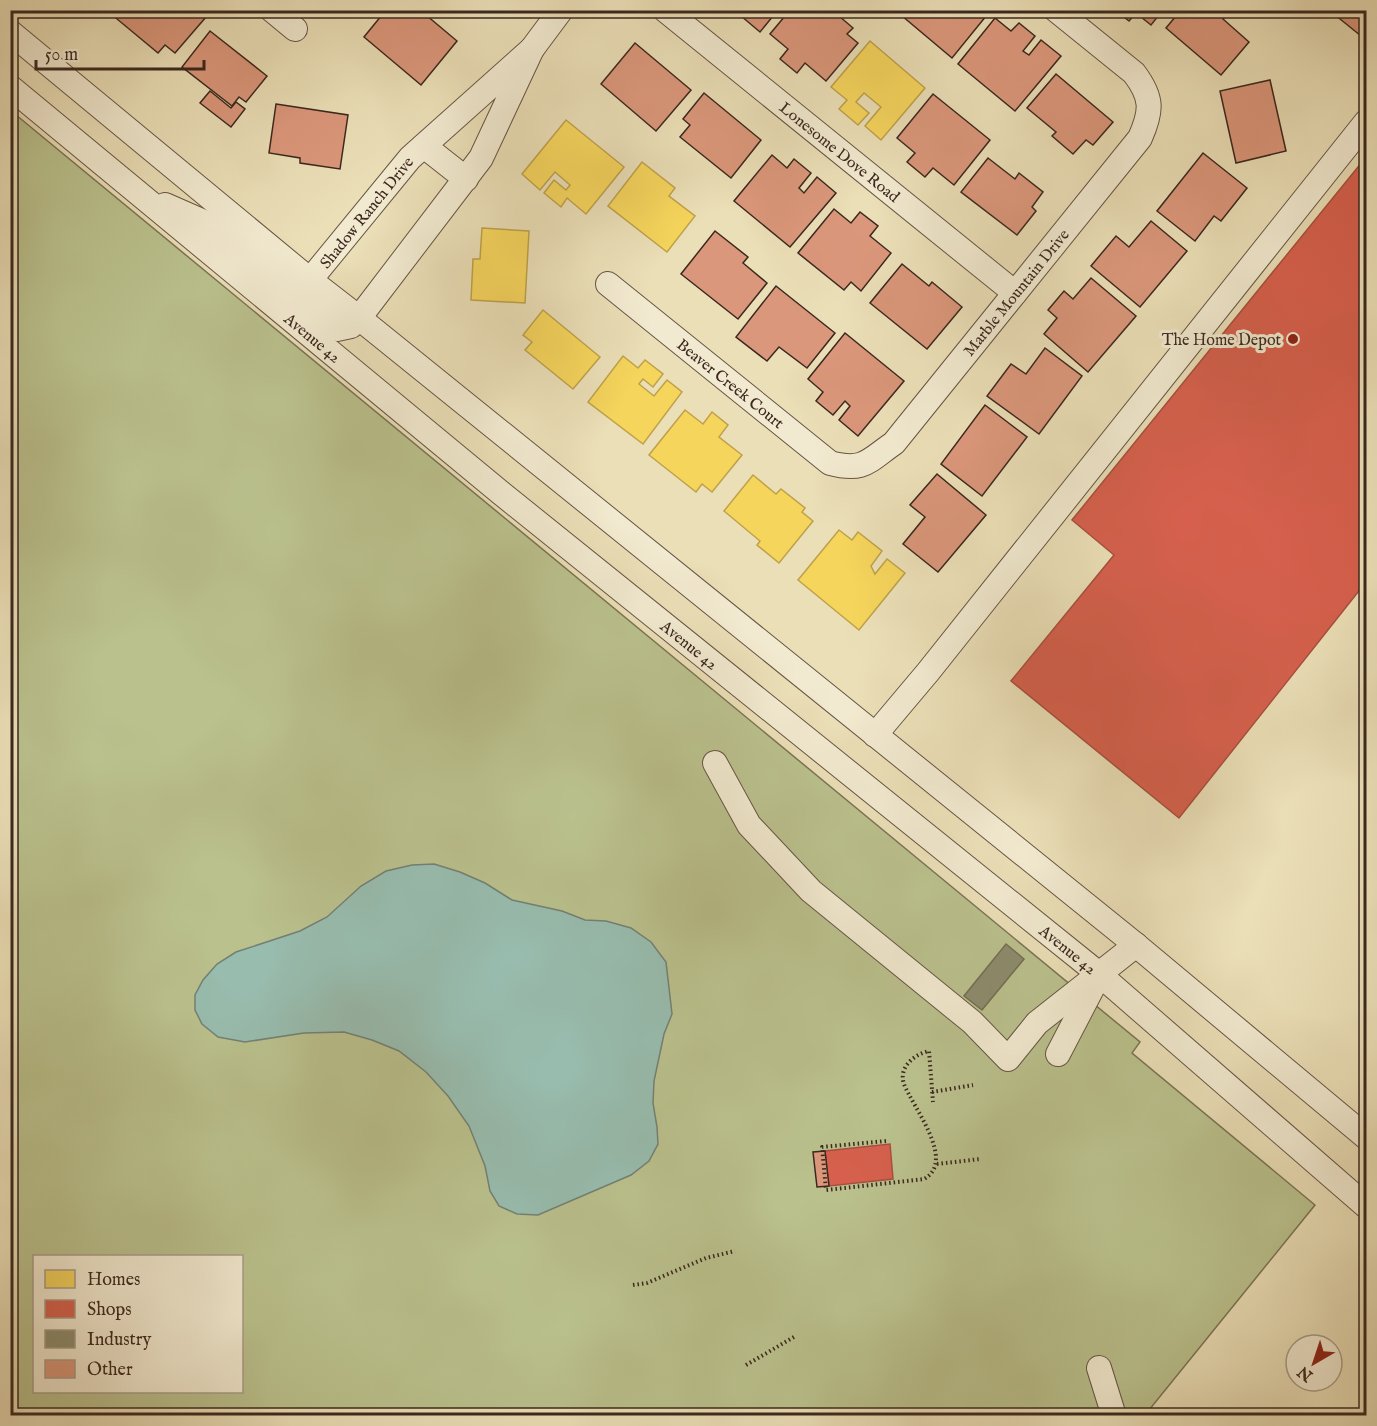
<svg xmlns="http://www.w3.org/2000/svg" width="1377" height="1426" viewBox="0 0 1377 1426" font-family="'IM FELL English',serif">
<rect width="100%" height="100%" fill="#ebdfb7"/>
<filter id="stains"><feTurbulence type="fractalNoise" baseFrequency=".00333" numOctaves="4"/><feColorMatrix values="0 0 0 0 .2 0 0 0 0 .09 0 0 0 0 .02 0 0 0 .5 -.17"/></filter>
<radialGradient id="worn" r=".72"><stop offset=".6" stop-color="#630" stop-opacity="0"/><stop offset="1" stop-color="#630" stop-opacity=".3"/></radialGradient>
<path fill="#bac18d" stroke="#7a7456" stroke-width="1.5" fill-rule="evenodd" d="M10,110l1130,932 -8,11 183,152 -170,210h-1134zM34,1256h208v136h-208z"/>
<path fill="#98bdaf" stroke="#738175" stroke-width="1.5" d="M434,864l26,8 25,11 27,17 50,11 23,9 21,1 25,7 20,14 15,20 6,52 -8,20 -10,47 -1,22 4,24 1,17 -9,17 -18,14 -93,40 -21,-1 -18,-8 -9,-15 -5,-25 -16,-40 -21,-30 -22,-24 -27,-21 -27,-11 -28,-8 -40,1 -59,9 -27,-5 -16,-13 -7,-14v-15l8,-15 14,-16 19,-12 64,-21 27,-14 34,-31 25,-15 26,-6z"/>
<g fill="#f6d55c" stroke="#bea14a" stroke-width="1.5">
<path d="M870,41l55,47 -44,52 -16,-14 16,-19 -17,-14 -8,9 13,11 -11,12 -19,-16 8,-9 -16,-13z"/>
<path d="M566,120l58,47 -38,47 -19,-16 -6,9 -17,-14 10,-13 12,10 4,-5 -15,-13 -15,18 -18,-16z"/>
<path d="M642,162l33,26 -6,8 26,20 -28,36 -59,-46z"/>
<path d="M482,228l47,3 -4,72 -54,-3 2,-41h7z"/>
<path d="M543,310l57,47 -27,32 -48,-39 7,-8 -9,-7z"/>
<path d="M623,356l15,12 7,-8 18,14 -10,13 -10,-8 -4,5 15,12 13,-16 15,12 -39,52 -55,-42z"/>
<path d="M685,410l18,14 9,-12 16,13 -9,12 23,18 -30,37 -10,-8 -6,8 -47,-37z"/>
<path d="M753,475l23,19 5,-5 24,19 -3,4 11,9 -34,42 -22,-18 3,-4 -36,-30z"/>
<path d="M839,530l13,10 6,-8 24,19 -11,15 4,8 12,-15 18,14 -46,57 -61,-50z"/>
</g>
<g fill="#d6604d" stroke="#a84f3f" stroke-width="1.5">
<path d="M1366,157v425l-187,236 -168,-137 103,-126 -42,-35z"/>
<path d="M890,1144l3,35 -64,7 -4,-35z"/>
</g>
<path fill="#8c8c6e" stroke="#746e56" stroke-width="1.5" d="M1006,944l18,15 -42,51 -18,-14z"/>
<g fill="#db977b" stroke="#3b281f" stroke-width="1.5">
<path d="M114,10h84l8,7 -31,36 -10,-8 -7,8 -47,-39z"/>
<path d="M386,10h34l37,31 -36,44 -57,-48z"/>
<path d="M734,10h44l-18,22z"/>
<path d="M790,10h42l21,18 -6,6 11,9 -32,38 -21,-18 -8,10 -17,-14 8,-10 -18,-15z"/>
<path d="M895,10h96l-39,48z"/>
<path d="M1115,10h48l-12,15 -15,-12 -7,8z"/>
<path d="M1181,10h42l4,4 -4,5 26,23 -28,33 -55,-47z"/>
<path d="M1329,10h37v30z"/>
<path d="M995,18l16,13 8,-8 16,13 -12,15 6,4 12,-15 20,16 -46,55 -57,-47z"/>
<path d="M210,31l57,45 -21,26 -7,-5 -7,9 -50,-39z"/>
<path d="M635,43l56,47 -35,41 -55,-47z"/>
<path d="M1056,74l57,48 -20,23 -7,-5 -13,14 -21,-18 4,-4 -29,-24z"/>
<path d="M1270,80l16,71 -50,12 -16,-72z"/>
<path d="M210,91l21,17 5,-6 9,7 -14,18 -31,-24z"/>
<path d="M704,93l57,47 -30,38 -51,-41 10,-12 -7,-6z"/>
<path d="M933,94l57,46 -36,45 -21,-17 -8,9 -18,-15 8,-9 -18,-15z"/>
<path d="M276,104l72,11 -8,54 -40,-6v-5l-31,-5z"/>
<path d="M1203,153l44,35 -26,33 -7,-5 -19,25 -38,-30z"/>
<path d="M772,155l15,13 7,-9 17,14 -12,15 5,5 13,-16 19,16 -46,54 -56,-46z"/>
<path d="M988,158l27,21 4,-6 24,19 -11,15 4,4 -19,24 -56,-43z"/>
<path d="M834,209l17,14 9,-11 18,14 -8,10 21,17 -30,38 -10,-9 -7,8 -46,-37z"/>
<path d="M1151,221l36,30 -47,56 -49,-41 25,-30 13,11z"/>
<path d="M715,231l33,26 -5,6 24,20 -29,36 -57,-45z"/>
<path d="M902,264l27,22 3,-4 30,25 -35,42 -57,-46z"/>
<path d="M1091,278l45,38 -48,56 -44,-38 13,-16 -9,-8 16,-19 9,8z"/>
<path d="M776,286l59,47 -28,35 -28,-21 -12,14 -31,-24z"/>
<path d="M845,333l59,48 -46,55 -19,-16 11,-14 -5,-5 -12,14 -17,-14 7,-9 -15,-13z"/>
<path d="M1045,348l37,28 -43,58 -52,-38 24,-32 15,10z"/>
<path d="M985,405l42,32 -45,59 -41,-32z"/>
<path d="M937,474l49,41 -48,57 -35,-28 22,-27 -15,-12z"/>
<path d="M825,1151l4,35 -12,1 -4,-35z"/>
</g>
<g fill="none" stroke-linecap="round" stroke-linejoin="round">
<defs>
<g id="minor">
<path d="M272,10l23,19"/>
<path id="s1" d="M665,10l350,283"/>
<path d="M10,32l300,248 49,38 777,627 230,192"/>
<path d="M532,49l29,-39"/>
<path id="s2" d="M10,87l491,406 598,481 267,232"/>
<path d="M424,146l42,33"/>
<path d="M165,205l41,18 131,106 14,-3 8,-8 122,-160 51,-109 -122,109 -100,122"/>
<path id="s3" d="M608,284l222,179c34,9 38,-2 64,-20l246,-305c12,-27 13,-40 -6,-65l-78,-63"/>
<path d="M875,735l53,-63 438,-550"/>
<path d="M715,763l34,62 62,66 161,131 36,37 29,-36 99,-78"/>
<path d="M1058,1054l38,-73"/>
<path d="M1099,1368l15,48"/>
</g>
</defs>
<use href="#minor" stroke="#675645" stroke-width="26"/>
<g stroke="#3b281f" stroke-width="4" stroke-dasharray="1.5 3" stroke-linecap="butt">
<path d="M932,1092l41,-7"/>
<path d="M886,1141l-64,6 4,43 98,-11c33,-18 -12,-73 -20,-95 -6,-17 11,-30 25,-33l4,51"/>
<path d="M937,1164l43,-5"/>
<path d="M633,1285l14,-2 59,-25 29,-7"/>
<path d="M746,1365l48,-28"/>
</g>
<use href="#minor" stroke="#f2ead0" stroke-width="24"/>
</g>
<circle fill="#8f2418" stroke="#f2ead0" stroke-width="2" cx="1293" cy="339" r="6"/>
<g text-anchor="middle" stroke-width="6" stroke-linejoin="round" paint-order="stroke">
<g font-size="16" fill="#3b281f" stroke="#f2ead0">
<text dy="6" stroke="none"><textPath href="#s1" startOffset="225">Lonesome Dove Road</textPath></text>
<text transform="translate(366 212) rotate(-51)" y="6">Shadow Ranch Drive</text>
<text dy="6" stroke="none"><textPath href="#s3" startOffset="550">Marble Mountain Drive</textPath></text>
<text dy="6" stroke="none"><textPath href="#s2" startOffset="393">Avenue 42</textPath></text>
<text dy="6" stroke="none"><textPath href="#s3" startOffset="158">Beaver Creek Court</textPath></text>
<text dy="6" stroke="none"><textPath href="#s2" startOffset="879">Avenue 42</textPath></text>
<text dy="6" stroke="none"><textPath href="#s2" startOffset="1365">Avenue 42</textPath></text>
</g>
<g font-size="16" fill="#3b281f" stroke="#f2ead0" text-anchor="end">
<text x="1281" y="345">The Home Depot</text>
</g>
</g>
<rect width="1377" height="1426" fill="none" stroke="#ebdfb7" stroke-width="36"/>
<rect x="12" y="12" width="1353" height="1402" fill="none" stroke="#3b281f" stroke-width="3"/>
<rect x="18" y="18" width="1341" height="1390" fill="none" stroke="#3b281f" stroke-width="1.5"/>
<rect x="33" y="1255" width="210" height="138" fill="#f2ead0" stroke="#a99c89" stroke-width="1.5"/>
<rect x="45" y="1270" width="30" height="18" fill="#f6d55c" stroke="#a99c89" stroke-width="1.5"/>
<text x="87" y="1285" font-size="18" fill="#3b281f">Homes</text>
<rect x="45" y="1300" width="30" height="18" fill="#d6604d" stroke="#a99c89" stroke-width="1.5"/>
<text x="87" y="1315" font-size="18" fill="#3b281f">Shops</text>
<rect x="45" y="1330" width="30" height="18" fill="#8c8c6e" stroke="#a99c89" stroke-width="1.5"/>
<text x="87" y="1345" font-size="18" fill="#3b281f">Industry</text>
<rect x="45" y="1360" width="30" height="18" fill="#db977b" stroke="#a99c89" stroke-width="1.5"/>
<text x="87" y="1375" font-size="18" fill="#3b281f">Other</text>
<g transform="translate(1314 1363) rotate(219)"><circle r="28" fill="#f2ead0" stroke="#a99c89" stroke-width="1.5"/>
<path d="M0-4.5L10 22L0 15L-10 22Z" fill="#8f2418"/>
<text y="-9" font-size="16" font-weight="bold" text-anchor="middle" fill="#3b281f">N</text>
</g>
<path d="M36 60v9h168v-9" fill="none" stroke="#3b281f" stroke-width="3"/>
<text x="45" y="60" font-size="18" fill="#3b281f" stroke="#f2ead0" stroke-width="4.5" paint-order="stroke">50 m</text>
<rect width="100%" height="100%" filter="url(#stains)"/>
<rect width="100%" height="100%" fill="url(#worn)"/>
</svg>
